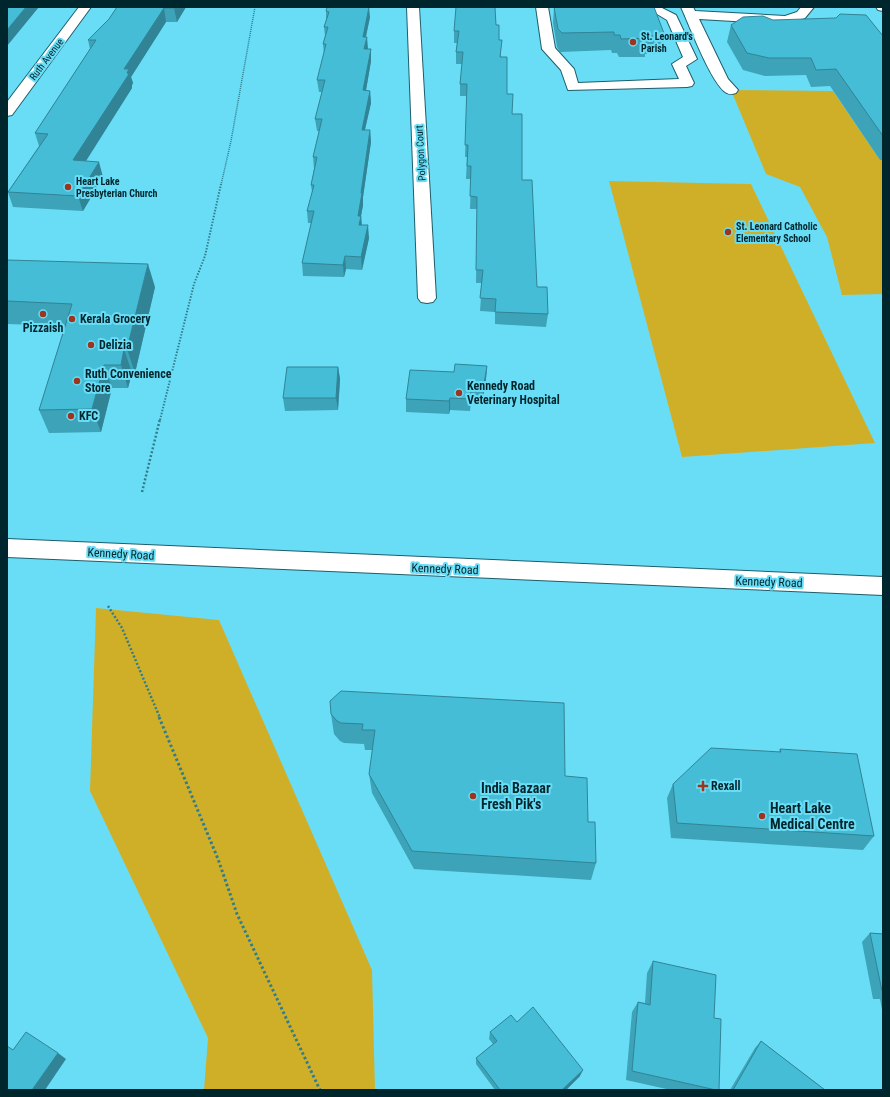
<svg xmlns="http://www.w3.org/2000/svg" width="890" height="1097" viewBox="0 0 890 1097" font-family="'Roboto Condensed',sans-serif">
<rect width="100%" height="100%" fill="#6addf6"/>
<g fill="#d0af28">
<path d="M731,90l102,1 47,69h3v134l-41,1 -15,-58 -27,-50 -34,-13z"/>
<path d="M609,181l142,3 124,259 -193,14z"/>
<path d="M96,608l123,12 153,350 3,120h-171l4,-52 -118,-247z"/>
</g>
<g fill="none" stroke-linecap="round" stroke-linejoin="round">
<defs>
<g id="minor">
<path d="M79,7h12l-79,108 -5,1v-14z"/>
<path d="M407,7h12l17,291 -3,4 -6,1 -6,-1 -3,-4z"/>
<path d="M536,7h12l7,41 19,21 4,14 101,-4 -7,-15 11,-7 -16,-37 -22,-13h15l16,8 21,44 -11,7 8,17 -2,3 -5,1 -119,3 -7,-20 -19,-21z"/>
<path d="M681,7h12l2,4 90,5 12,-4 4,-5h13l-9,11 -19,6 -87,-5 29,60 10,11 -2,3c-3,1 -6,2 -9,0 -15,-7 -38,-69 -46,-86z"/>
<path d="M876,7h7v4l-5,-1z"/>
</g>
<path id="major" d="M7,539l876,38v18l-876,-38z"/>
</defs>
<use href="#minor" stroke="#1e5d6a" stroke-width="2"/>
<use href="#major" stroke="#1e5d6a" stroke-width="2"/>
<path stroke="#327d8c" stroke-width="1.5" stroke-dasharray="1 1" stroke-linecap="butt" d="M221,185l10,-44 24,-134"/>
<path stroke="#327d8c" stroke-width="2" stroke-dasharray="1.5 1.5" stroke-linecap="butt" d="M160,420l34,-136 11,-28 16,-72"/>
<g stroke="#327d8c" stroke-width="2.5" stroke-dasharray="2 2" stroke-linecap="butt">
<path d="M142,492l18,-73"/>
<path d="M108,606l14,22 38,90"/>
</g>
<path stroke="#327d8c" stroke-width="3" stroke-dasharray="2.5 2.5" stroke-linecap="butt" d="M159,717l59,142 19,55 83,176"/>
<use href="#minor" fill="#fff" fill-rule="evenodd"/>
<use href="#major" fill="#fff" fill-rule="evenodd"/>
</g>
<g fill="#3ca3b8">
<path d="M117,7h69l-9,15h-11l-35,55 2,6 -1,2v3l-46,73 17,16 -20,34 -70,-4 -5,-15 31,-46 -4,-13 55,-84 -2,-9 21,-21z"/>
<path d="M554,7h100l11,29 -3,18h-17v3h-26l-2,-4h-5l-1,-3 -51,2 -3,-5 -4,-24z"/>
<path d="M326,11l44,6 -4,20 1,12h4v12l-5,29 4,1 1,12 -6,27h5l1,12 -8,55v8l-2,11 1,9 7,13 -7,32 -16,-1 -2,8 -41,-1 -1,-13 9,-40h-3l-1,-12 5,-19 -1,-7 3,-16 -1,-12 6,-26h-2l-2,-12 7,-27h-3l-2,-12 7,-26 -1,-10 2,-8 -1,-9 2,-7z"/>
<path d="M773,20l110,16v124h-3l-50,-74 -19,1 -5,-12 -41,1 -22,-6 -16,-28 4,-17z"/>
<path d="M496,25l3,15 2,17 6,37 5,20 25,173 11,27 -2,13 -51,-3v-12l-15,-1 2,-28h-6l1,-74h-7l1,-30h-5l1,-22h-2l2,-61h-7v-12l2,-20h-6v-12l1,-9h-3v-12z"/>
<path d="M7,260l148,27 -20,86h-3l-4,15h-16l-11,44 -52,1 -10,-23 26,-84 -58,-2z"/>
<path d="M487,366l-1,13 -4,24 -11,-1 -1,9 -20,-1 -1,4 -43,-2v-13l48,-27z"/>
<path d="M338,367l2,12 -2,31 -53,1 -2,-13z"/>
<path d="M331,714l234,62 23,46 8,41 -5,17 -177,-11 -42,-76 -3,-19 4,-24h-8l-1,-6 -20,-1 -4,-2 -6,-7z"/>
<path d="M780,749l94,87 -11,14 -192,-12 -4,-40 6,-14 106,-32z"/>
<path d="M870,933l13,1v81l-3,-16h-7l-11,-57z"/>
<path d="M653,961l61,57 5,72h-48l-45,-10 6,-68 6,-10 7,1 2,-30z"/>
<path d="M517,1022l63,54 -14,14h-71l-19,-26v-6l17,-14 -4,-5 1,-7z"/>
<path d="M761,1041l64,49h-95l25,-42z"/>
</g>
<g fill="#318496">
<path d="M26,7h13l-32,39v-16z"/>
<path d="M175,7h11l-9,15 -3,-14z"/>
<path d="M369,7l1,10 -7,32v-12z"/>
<path d="M164,8l2,14 -35,55 2,6 -1,2v3l-55,87 -4,-15 51,-91z"/>
<path d="M367,37l1,12 -3,12 -1,-12z"/>
<path d="M371,49v12l-7,41 -1,-12z"/>
<path d="M370,91l1,12 -9,39v-12z"/>
<path d="M370,130l1,12 -8,55v8l-2,11 1,13 -2,8 -2,-21 3,-23z"/>
<path d="M99,162l4,15 -20,34 -5,-15z"/>
<path d="M368,225l1,13 -7,32 -1,-13z"/>
<path d="M345,256l1,13 -2,8 -1,-12z"/>
<path d="M148,264l7,23 -20,86 -8,-24z"/>
<path d="M124,349l8,24 -4,15 -7,-23z"/>
<path d="M104,365l8,23 -11,44 -9,-23z"/>
<path d="M487,366l-1,13 -4,24 1,-13z"/>
<path d="M338,367l2,12 -2,31 -2,-12z"/>
<path d="M450,398v12l-1,4v-13z"/>
<path d="M58,1053l8,6 -21,31h-13z"/>
<path d="M583,1070l-3,6 -14,14h-4z"/>
</g>
<g fill="#46bdd6" stroke="#318496">
<path d="M7,7h19l-19,23z"/>
<path d="M117,7h58l-1,1h-10l-40,61h5l-2,4 2,1 -56,86 26,2 -21,34 -70,-4 40,-58 -13,-1 61,-93h-8l21,-21z"/>
<path d="M327,7h42l-6,30h4l-3,12h7l-8,41 7,1 -8,39h8l-9,63h1l-4,23h3l-2,9h9l-7,32 -16,-1 -2,9 -41,-2 12,-52h-7l7,-26h-3l6,-28h-4l9,-38h-7l10,-39h-8l9,-36h-3l5,-17h-4l5,-15 -3,-1z"/>
<path d="M456,7h39l1,18h3v15h3l-2,17h7v37h6l-1,20h10v66h10l5,107h10l1,27 -53,-2 1,-13 -16,-1 3,-28h-7l1,-73 -7,-1 1,-30h-4l1,-21h-3l2,-61h-7l3,-32h-7l3,-21h-5z"/>
<path d="M554,7h100l11,29h-18l1,2 -27,1 -1,-4h-6v-3l-52,1 -4,-4z"/>
<path d="M840,14l26,1 17,21v100l-47,-67 -20,1 -5,-12h-42l-22,-5 -16,-28 12,-8 20,-1 10,4 63,-2z"/>
<path d="M7,260l141,4 -21,85h-3l-3,16h-17l-12,44 -53,1 33,-106 -65,-3z"/>
<path d="M455,364l32,2 -4,24 -12,-1 -1,10 -20,-1 -1,3 -43,-2 4,-29 44,2z"/>
<path d="M287,367h51l-2,31h-53z"/>
<path d="M341,691l223,12 1,73 22,2 1,44h7l1,41 -184,-12 -43,-77 6,-44h-13l1,-6 -22,-1 -4,-2 -6,-7 -1,-13z"/>
<path d="M711,748l70,4 -1,-3 77,5 17,82 -197,-13 -4,-39z"/>
<path d="M870,933l13,1v57h-1z"/>
<path d="M653,961l63,14 -2,43 7,1 -2,71h-3l-84,-19 6,-69 12,3z"/>
<path d="M533,1007l50,63 -21,20h-62l-24,-32 21,-17 -7,-9 21,-17 6,7z"/>
<path d="M26,1032l32,21 -26,37h-25v-44l6,4z"/>
<path d="M761,1041l64,49h-92z"/>
</g>
<g fill="#9d341d" stroke="#6addf6" stroke-width="1.5">
<circle cx="633" cy="42" r="4"/>
<circle cx="68" cy="187" r="4"/>
<circle cx="728" cy="232" r="4"/>
<circle cx="43" cy="314" r="4"/>
<circle cx="72" cy="319" r="4"/>
<circle cx="91" cy="345" r="4"/>
<circle cx="77" cy="381" r="4"/>
<circle cx="459" cy="393" r="4"/>
<circle cx="71" cy="416" r="4"/>
<path d="M701 780h4v4h4v4h-4v4h-4v-4h-4v-4h4z"/>
<circle cx="473" cy="796" r="4"/>
<circle cx="762" cy="816" r="4"/>
</g>
<g text-anchor="middle" stroke-width="4" stroke-linejoin="round" paint-order="stroke">
<g font-size="10" font-weight="bold" fill="#00262d" stroke="#6addf6" text-anchor="start">
<text x="641" y="40">St. Leonard's<tspan x="641" dy="12">Parish</tspan></text>
<text x="76" y="185">Heart Lake<tspan x="76" dy="12">Presbyterian Church</tspan></text>
<text x="736" y="230">St. Leonard Catholic<tspan x="736" dy="12">Elementary School</tspan></text>
</g>
<g font-size="10" fill="#00262d" stroke="#6addf6">
<text transform="translate(46 59) rotate(-53)" y="4">Ruth Avenue</text>
<text transform="translate(420 153) rotate(-93)" y="4">Polygon Court</text>
</g>
<g font-size="12" font-weight="bold" fill="#00262d" stroke="#6addf6" text-anchor="start">
<text x="80" y="323">Kerala Grocery</text>
<text x="43" y="332" text-anchor="middle">Pizzaish</text>
<text x="99" y="349">Delizia</text>
<text x="85" y="378">Ruth Convenience<tspan x="85" dy="14">Store</tspan></text>
<text x="467" y="390">Kennedy Road<tspan x="467" dy="14">Veterinary Hospital</tspan></text>
<text x="79" y="420">KFC</text>
<text x="711" y="790">Rexall</text>
</g>
<g font-size="12" fill="#00262d" stroke="#6addf6">
<text transform="translate(121 554) rotate(3)" y="4">Kennedy Road</text>
<text transform="translate(445 569) rotate(2)" y="4">Kennedy Road</text>
<text transform="translate(769 582) rotate(2)" y="4">Kennedy Road</text>
</g>
<g font-size="14" font-weight="bold" fill="#00262d" stroke="#6addf6" text-anchor="start">
<text x="481" y="793">India Bazaar<tspan x="481" dy="16">Fresh Pik's</tspan></text>
<text x="770" y="813">Heart Lake<tspan x="770" dy="16">Medical Centre</tspan></text>
</g>
</g>
<rect width="890" height="1097" fill="none" stroke="#00262d" stroke-width="16"/>
</svg>
